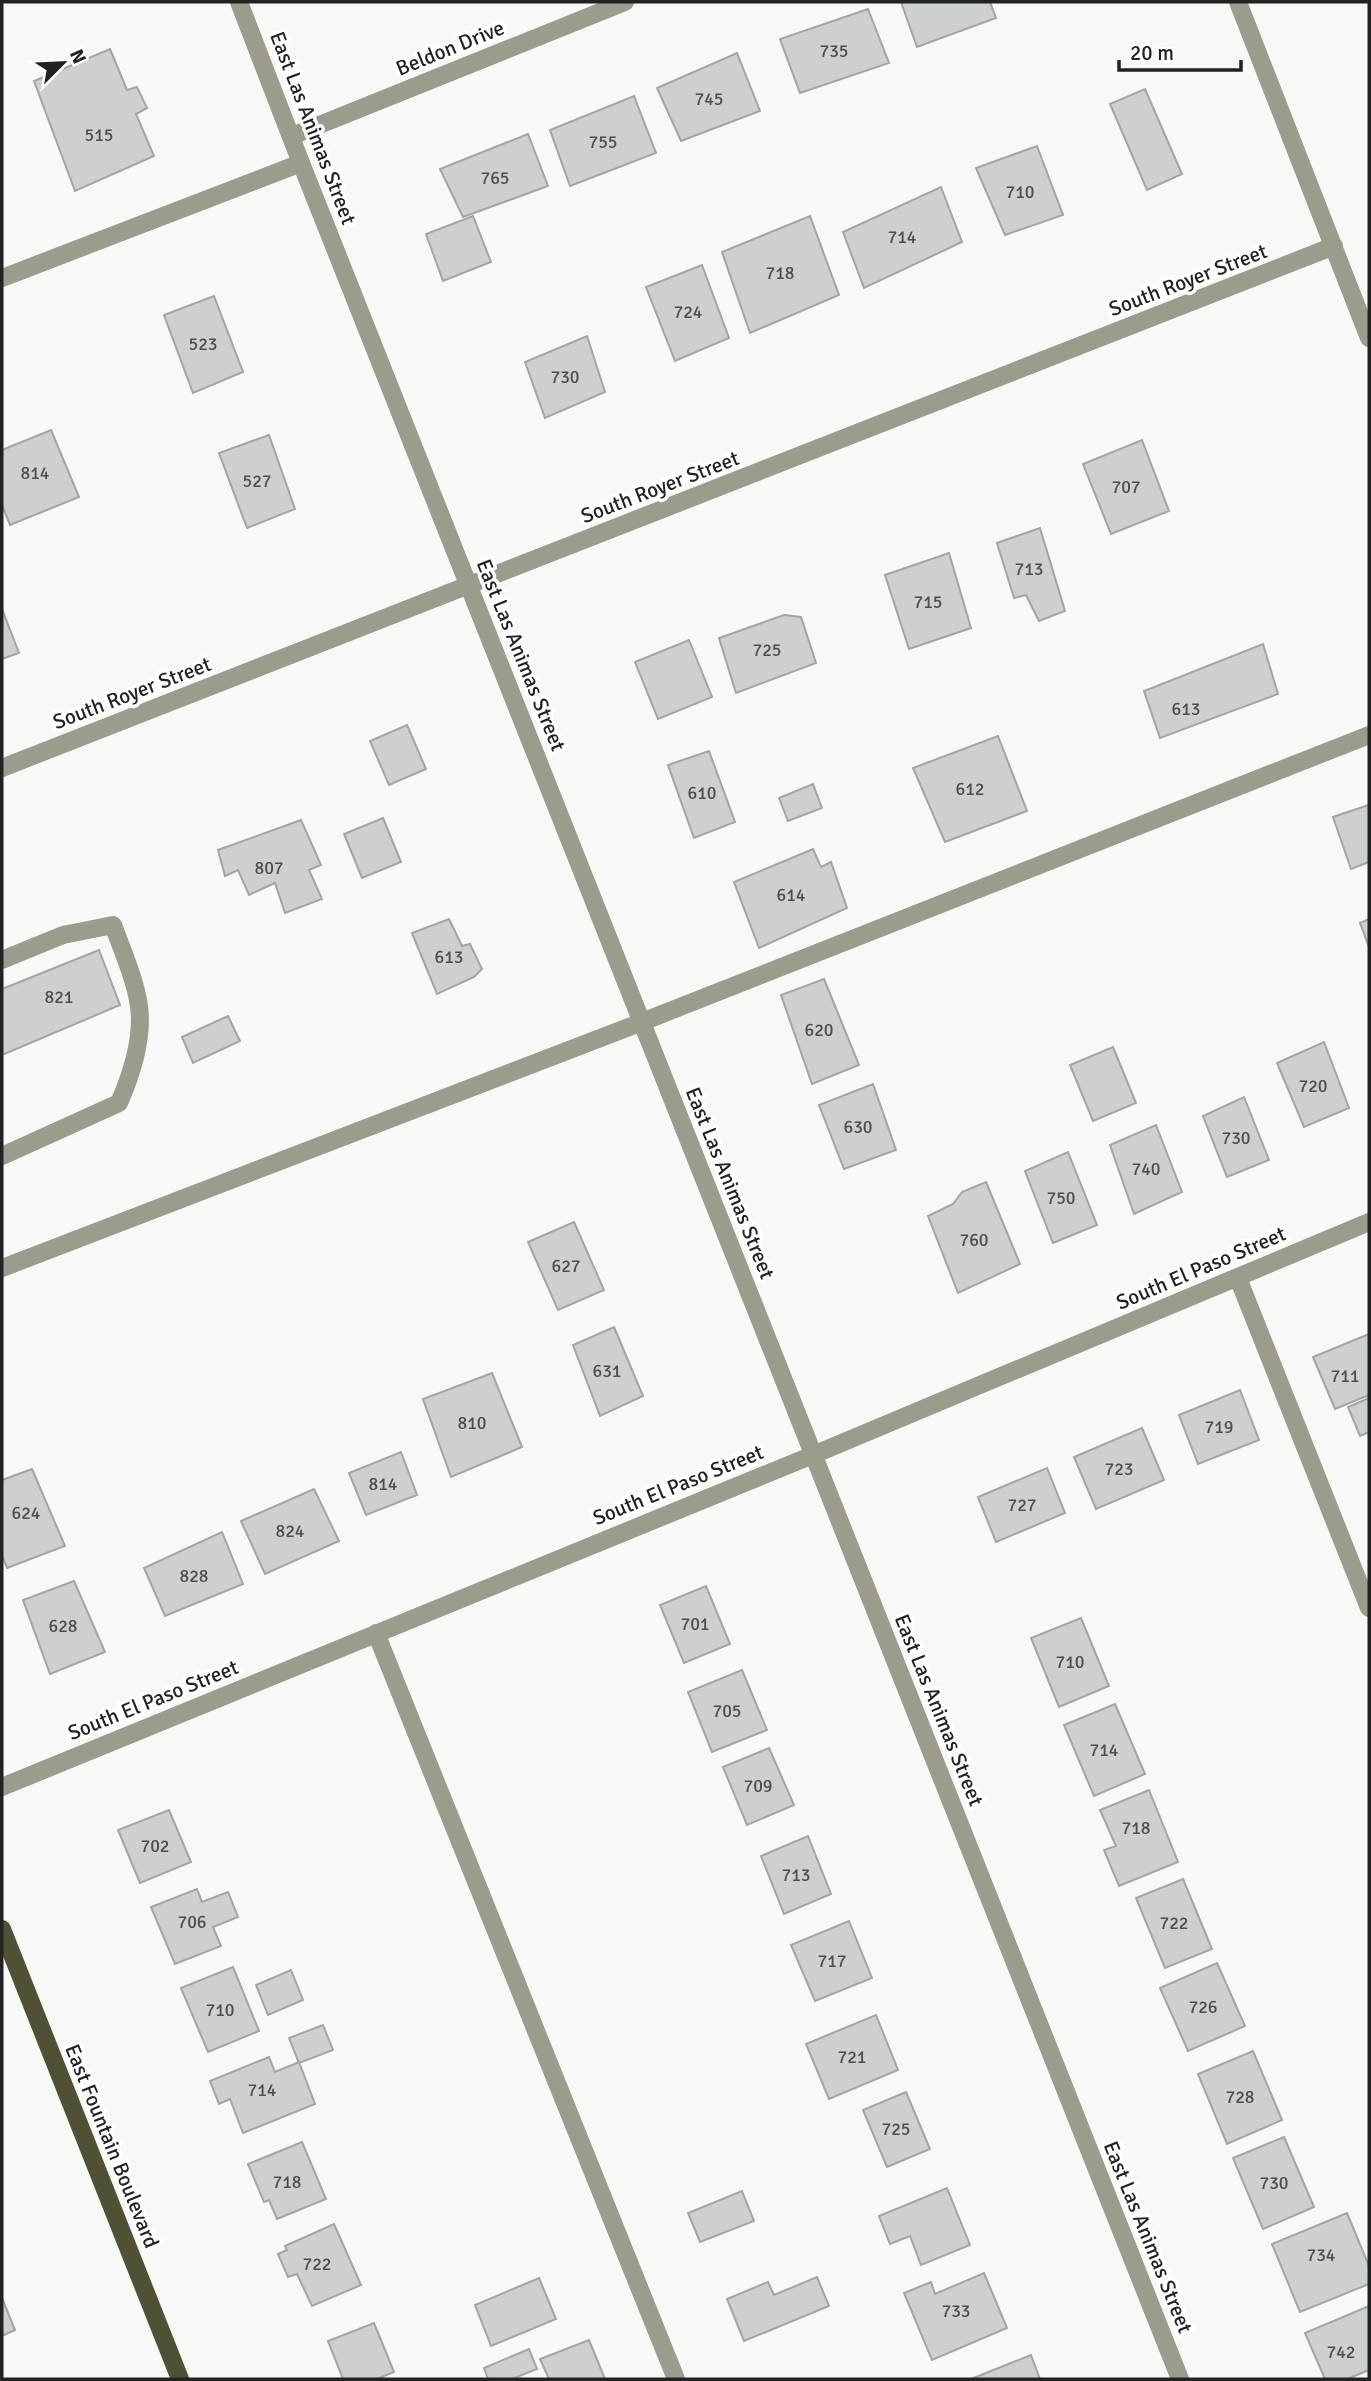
<svg xmlns="http://www.w3.org/2000/svg" width="1371" height="2381" viewBox="0 0 1371 2381" font-family="Signika,sans-serif">
<rect width="100%" height="100%" fill="#f6f9f6"/>
<g fill="#ccd0cf" stroke="#a1a5a4" stroke-width="2">
<path d="M901,2h89l6,16 -79,29z"/>
<path d="M868,9l21,54 -89,30 -20,-54z"/>
<path d="M110,49l17,41 10,-3 10,21 -11,6 18,42 -79,35 -41,-110z"/>
<path d="M737,53l23,58 -79,30 -24,-53z"/>
<path d="M1145,89l37,85 -35,16 -37,-86z"/>
<path d="M634,96l22,57 -86,33 -20,-56z"/>
<path d="M528,134l20,52 -85,31 -23,-48z"/>
<path d="M1037,146l26,69 -58,20 -29,-67z"/>
<path d="M941,187l21,55 -98,46 -21,-56z"/>
<path d="M473,216l18,46 -48,19 -17,-47z"/>
<path d="M810,216l29,79 -89,38 -28,-81z"/>
<path d="M702,265l27,73 -54,23 -29,-74z"/>
<path d="M214,296l29,76 -50,21 -29,-78z"/>
<path d="M587,336l18,56 -60,26 -20,-56z"/>
<path d="M51,430l28,67 -69,28 -8,-20v-55z"/>
<path d="M269,435l26,74 -48,19 -28,-75z"/>
<path d="M1142,440l27,71 -58,23 -28,-70z"/>
<path d="M1040,528l25,83 -26,10 -13,-26 -12,3 -17,-55z"/>
<path d="M949,553l22,75 -62,21 -24,-74z"/>
<path d="M2,609l17,44 -17,6z"/>
<path d="M784,615l17,2 15,46 -80,30 -17,-55z"/>
<path d="M689,640l23,57 -54,22 -23,-57z"/>
<path d="M1263,644l15,50 -118,44 -16,-47z"/>
<path d="M407,725l19,44 -37,16 -19,-44z"/>
<path d="M998,736l29,75 -82,31 -32,-74z"/>
<path d="M709,751l26,71 -41,16 -26,-73z"/>
<path d="M813,784l9,24 -34,13 -9,-23z"/>
<path d="M1369,805v57l-18,7 -18,-52z"/>
<path d="M383,818l18,44 -39,16 -18,-44z"/>
<path d="M301,820l20,45 -12,5 13,29 -37,14 -10,-30 -26,12 -11,-25 -13,6 -7,-26z"/>
<path d="M813,849l8,18 10,-5 16,46 -88,40 -25,-66z"/>
<path d="M449,919l13,27 8,-2 12,25 -8,8 -37,17 -25,-61z"/>
<path d="M1369,919v28l-9,-24z"/>
<path d="M99,950l21,55 -118,50v-66z"/>
<path d="M824,979l35,86 -47,19 -31,-89z"/>
<path d="M228,1016l12,25 -47,22 -11,-26z"/>
<path d="M1324,1042l25,66 -45,19 -27,-64z"/>
<path d="M1113,1047l23,56 -43,18 -23,-56z"/>
<path d="M873,1084l23,66 -52,19 -25,-64z"/>
<path d="M1244,1097l25,63 -42,17 -24,-61z"/>
<path d="M1156,1125l26,67 -48,22 -24,-69z"/>
<path d="M1068,1152l29,73 -44,18 -28,-72z"/>
<path d="M986,1182l34,82 -62,29 -30,-77 25,-12 9,-12z"/>
<path d="M574,1222l30,68 -46,20 -30,-68z"/>
<path d="M614,1327l29,69 -43,20 -27,-71z"/>
<path d="M1369,1334v61l-34,14 -22,-52z"/>
<path d="M492,1373l30,74 -71,30 -28,-78z"/>
<path d="M1240,1390l19,50 -61,24 -19,-49z"/>
<path d="M1369,1398v34l-9,4 -12,-29z"/>
<path d="M1142,1428l22,52 -68,29 -22,-52z"/>
<path d="M401,1452l16,43 -51,20 -17,-42z"/>
<path d="M1047,1468l18,45 -69,29 -18,-45z"/>
<path d="M32,1469l33,77 -58,22 -5,-13v-75z"/>
<path d="M314,1489l25,52 -74,33 -24,-53z"/>
<path d="M222,1532l21,52 -78,32 -21,-48z"/>
<path d="M74,1581l31,71 -55,22 -27,-74z"/>
<path d="M706,1586l24,58 -46,19 -24,-58z"/>
<path d="M1081,1618l28,68 -50,21 -28,-69z"/>
<path d="M742,1670l25,60 -55,22 -24,-60z"/>
<path d="M1115,1704l30,70 -51,22 -30,-71z"/>
<path d="M769,1748l25,57 -47,20 -24,-58z"/>
<path d="M1149,1790l29,72 -59,24 -15,-36 12,-4 -16,-36z"/>
<path d="M169,1810l22,52 -51,21 -22,-53z"/>
<path d="M808,1836l23,58 -47,20 -23,-58z"/>
<path d="M1183,1879l29,70 -47,19 -29,-70z"/>
<path d="M197,1889l5,13 26,-10 10,25 -25,10 8,19 -46,18 -24,-57z"/>
<path d="M849,1921l23,57 -57,23 -24,-56z"/>
<path d="M1217,1963l28,63 -57,25 -28,-63z"/>
<path d="M233,1967l26,64 -51,21 -27,-64z"/>
<path d="M291,1970l12,30 -35,15 -12,-30z"/>
<path d="M876,2015l22,55 -69,29 -23,-55z"/>
<path d="M323,2025l10,25 -34,13 -10,-25z"/>
<path d="M1253,2051l29,69 -55,24 -29,-70z"/>
<path d="M269,2057l6,15 24,-10 16,42 -72,29 -13,-34 -11,5 -9,-23z"/>
<path d="M906,2092l24,57 -43,18 -24,-57z"/>
<path d="M1284,2137l30,70 -51,22 -30,-71z"/>
<path d="M302,2142l24,57 -49,20 -8,-19 -5,2 -16,-38z"/>
<path d="M947,2188l23,57 -49,20 -11,-29 -20,8 -11,-28z"/>
<path d="M742,2191l12,30 -54,21 -12,-29z"/>
<path d="M1347,2213l22,53v18l-69,28 -28,-68z"/>
<path d="M334,2224l27,61 -49,21 -15,-32 -9,3 -10,-23 9,-4 -2,-4z"/>
<path d="M984,2273l23,55 -75,32 -28,-67 27,-11 4,12z"/>
<path d="M817,2277l12,29 -85,35 -17,-42 41,-17 6,13z"/>
<path d="M539,2278l17,41 -65,27 -16,-41z"/>
<path d="M2,2298l13,32 -13,6z"/>
<path d="M1369,2306v64l-22,9h-22l-20,-46z"/>
<path d="M374,2323l20,49 -17,7h-34l-15,-38z"/>
<path d="M589,2340l16,39h-56l-9,-20z"/>
<path d="M529,2349l8,20 -25,10h-24l-4,-11z"/>
<path d="M1031,2355l9,24h-69z"/>
</g>
<g fill="none" stroke-linecap="round" stroke-linejoin="round">
<g stroke="#9b9c8b" stroke-width="18">
<path d="M239,2l62,161 879,2216"/>
<path d="M1238,2l131,336"/>
<path d="M292,136l333,-134"/>
<path d="M2,278l299,-115"/>
<path d="M2,768l1332,-522"/>
<path d="M2,960l61,-25 50,-10c10,27 27,65 27,94 0,27 -10,59 -21,84l-117,53"/>
<path d="M2,1268l640,-246 727,-287"/>
<path d="M1238,1278l131,330"/>
<path d="M376,1633l300,746"/>
<path d="M2,1787l811,-332 556,-233"/>
</g>
<path stroke="#505134" stroke-width="18" d="M2,1929l178,450"/>
</g>
<g text-anchor="middle" stroke-width="7" stroke-linejoin="round" paint-order="stroke">
<g font-size="18" fill="#4c4e4c">
<text x="834" y="57">735</text>
<text x="709" y="105">745</text>
<text x="99" y="141">515</text>
<text x="603" y="148">755</text>
<text x="495" y="184">765</text>
<text x="1020" y="198">710</text>
<text x="902" y="243">714</text>
<text x="780" y="279">718</text>
<text x="688" y="318">724</text>
<text x="203" y="350">523</text>
<text x="565" y="383">730</text>
<text x="35" y="479">814</text>
<text x="257" y="487">527</text>
<text x="1126" y="493">707</text>
<text x="1029" y="575">713</text>
<text x="928" y="608">715</text>
<text x="767" y="656">725</text>
<text x="1186" y="715">613</text>
<text x="970" y="795">612</text>
<text x="702" y="799">610</text>
<text x="269" y="874">807</text>
<text x="791" y="901">614</text>
<text x="449" y="963">613</text>
<text x="59" y="1003">821</text>
<text x="819" y="1036">620</text>
<text x="1313" y="1092">720</text>
<text x="858" y="1133">630</text>
<text x="1236" y="1144">730</text>
<text x="1146" y="1175">740</text>
<text x="1061" y="1204">750</text>
<text x="974" y="1246">760</text>
<text x="566" y="1272">627</text>
<text x="607" y="1377">631</text>
<text x="1345" y="1382">711</text>
<text x="472" y="1429">810</text>
<text x="1219" y="1433">719</text>
<text x="1119" y="1475">723</text>
<text x="383" y="1490">814</text>
<text x="1022" y="1511">727</text>
<text x="26" y="1519">624</text>
<text x="290" y="1537">824</text>
<text x="194" y="1582">828</text>
<text x="695" y="1630">701</text>
<text x="63" y="1632">628</text>
<text x="1070" y="1668">710</text>
<text x="727" y="1717">705</text>
<text x="1104" y="1756">714</text>
<text x="758" y="1792">709</text>
<text x="1136" y="1834">718</text>
<text x="155" y="1852">702</text>
<text x="796" y="1881">713</text>
<text x="192" y="1928">706</text>
<text x="1174" y="1929">722</text>
<text x="832" y="1967">717</text>
<text x="1203" y="2013">726</text>
<text x="220" y="2016">710</text>
<text x="852" y="2063">721</text>
<text x="262" y="2096">714</text>
<text x="1240" y="2103">728</text>
<text x="896" y="2135">725</text>
<text x="287" y="2188">718</text>
<text x="1274" y="2189">730</text>
<text x="1321" y="2261">734</text>
<text x="317" y="2270">722</text>
<text x="956" y="2317">733</text>
<text x="1341" y="2358">742</text>
</g>
<g font-size="21" fill="#212221" stroke="#fff">
<text transform="translate(450 48) rotate(-22)" y="7">Beldon Drive</text>
<text transform="translate(313 128) rotate(69)" y="7">East Las Animas Street</text>
<text transform="translate(1188 280) rotate(-21)" y="7">South Royer Street</text>
<text transform="translate(660 487) rotate(-21)" y="7">South Royer Street</text>
<text transform="translate(521 655) rotate(68)" y="7">East Las Animas Street</text>
<text transform="translate(132 693) rotate(-21)" y="7">South Royer Street</text>
<text transform="translate(730 1183) rotate(68)" y="7">East Las Animas Street</text>
<text transform="translate(1201 1268) rotate(-23)" y="7">South El Paso Street</text>
<text transform="translate(678 1485) rotate(-22)" y="7">South El Paso Street</text>
<text transform="translate(153 1700) rotate(-22)" y="7">South El Paso Street</text>
<text transform="translate(939 1710) rotate(68)" y="7">East Las Animas Street</text>
<text transform="translate(112 2146) rotate(68)" y="7">East Fountain Boulevard</text>
<text transform="translate(1148 2237) rotate(68)" y="7">East Las Animas Street</text>
</g>
</g>
<rect width="1371" height="2381" fill="none" stroke="#212221" stroke-width="7"/>
<g transform="translate(63 63) rotate(66)" stroke="#ffffff" stroke-width="5" paint-order="stroke">
<path d="M0-5L12 26L0 18L-12 26Z" fill="#212221"/>
<text y="-10" font-size="19" font-weight="bold" text-anchor="middle" fill="#212221">N</text>
</g>
<path d="M1119 60v10h122v-10" fill="none" stroke="#212221" stroke-width="3.5"/>
<text x="1130" y="60" font-size="21" fill="#212221" stroke="#ffffff" stroke-width="5" paint-order="stroke">20 m</text>
</svg>
